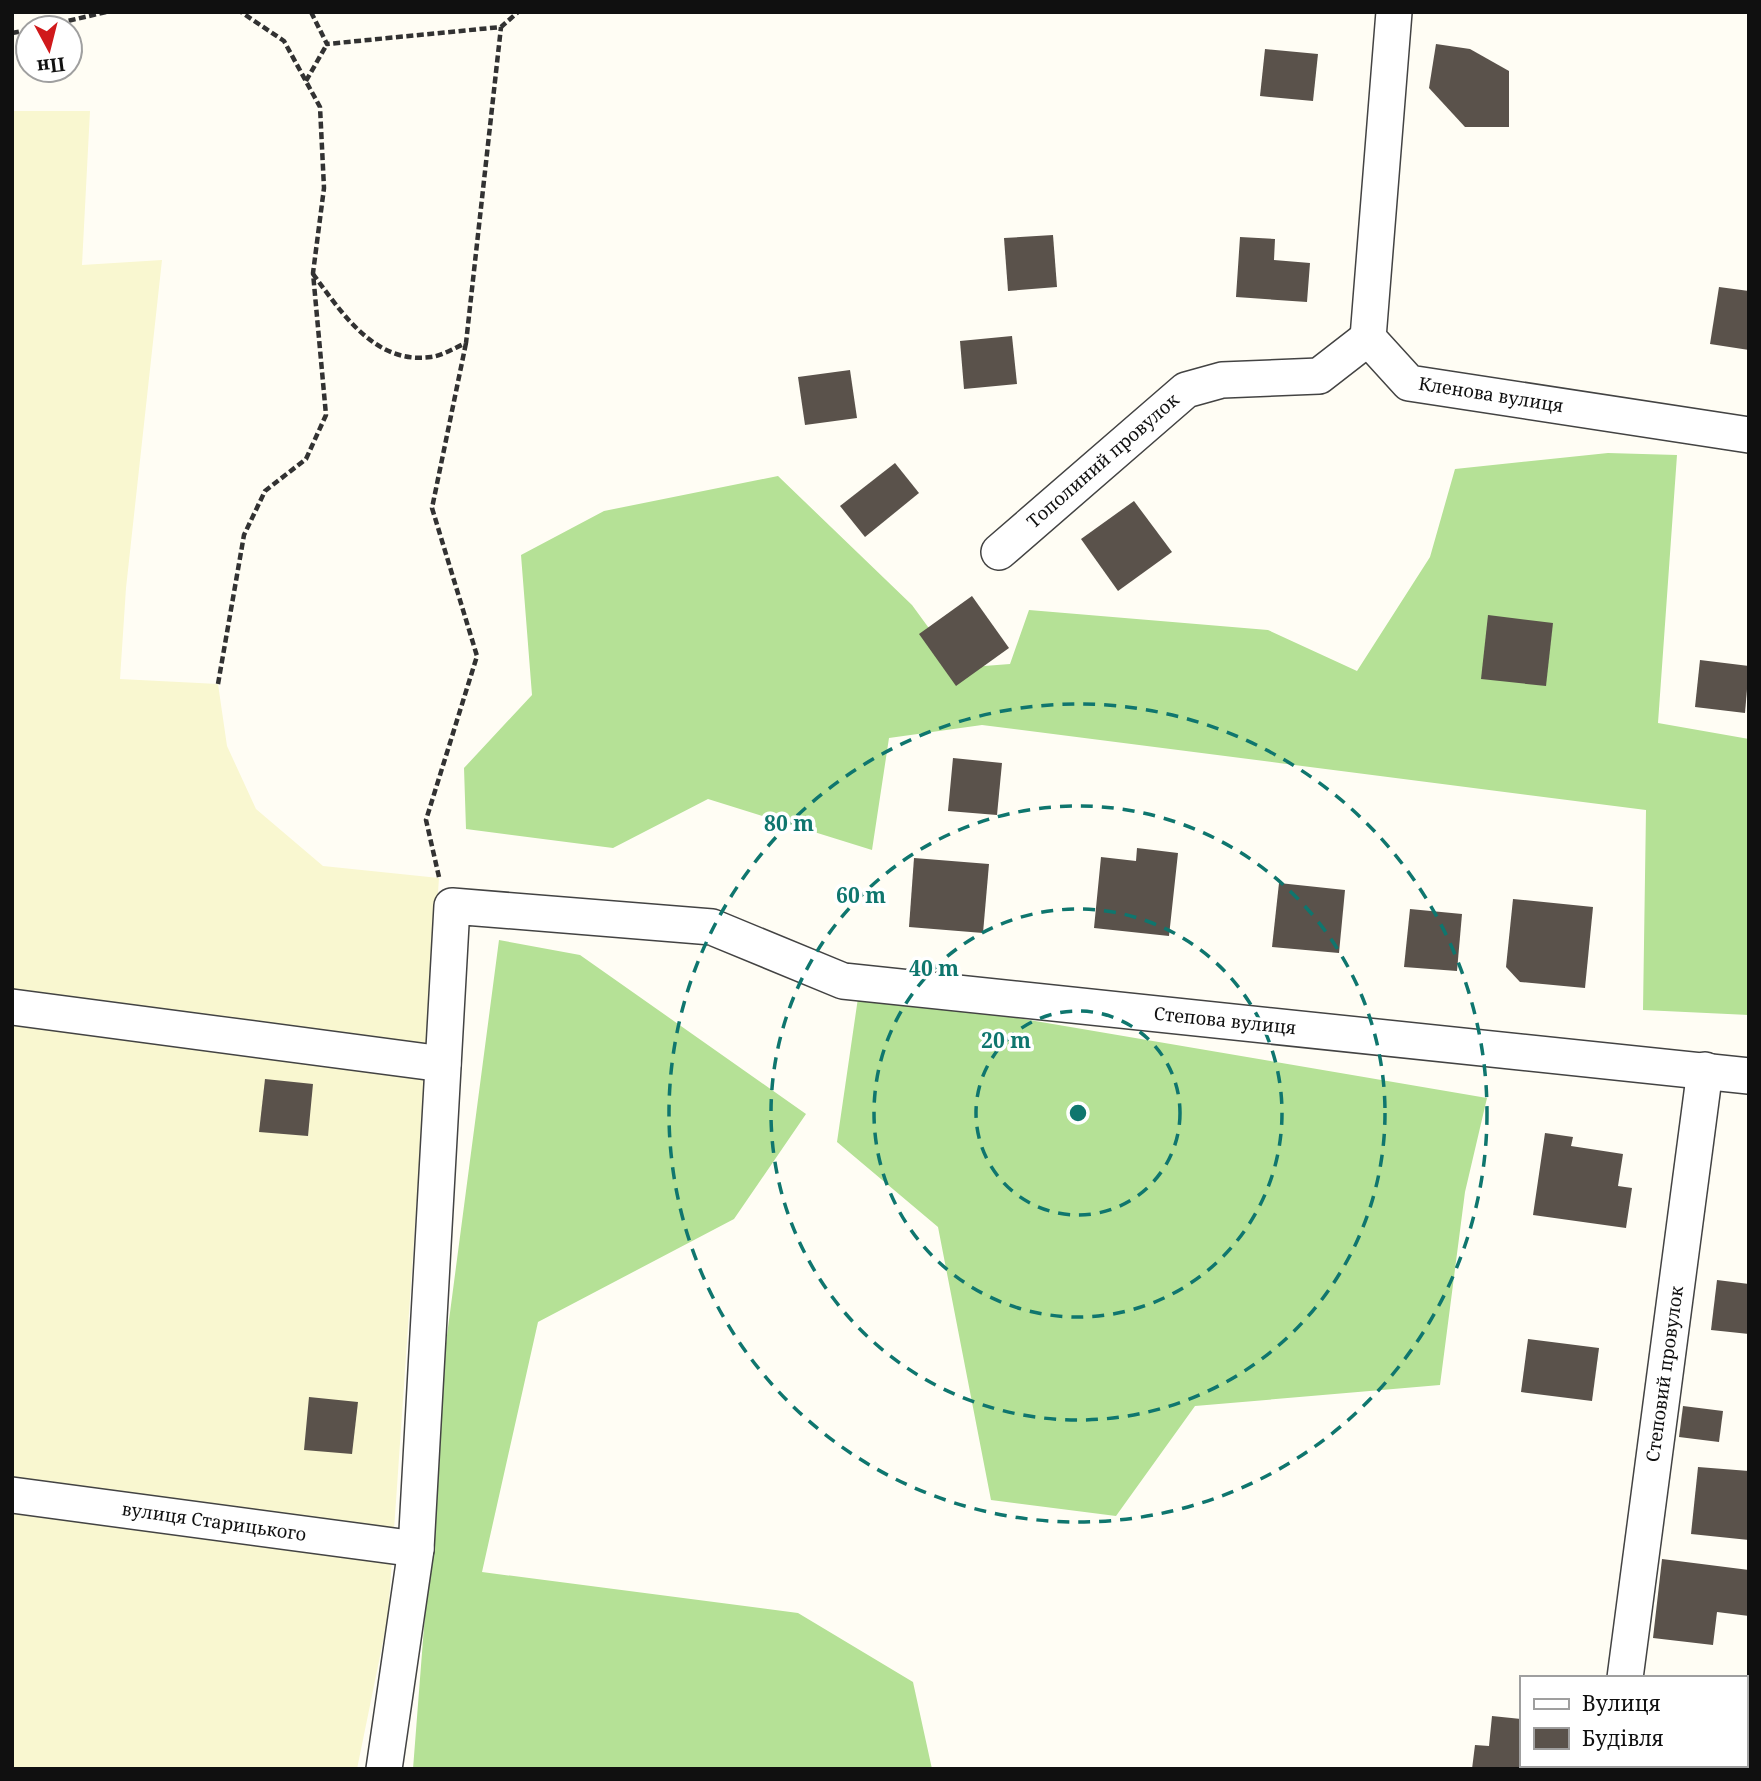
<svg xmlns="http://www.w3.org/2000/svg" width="1761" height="1781" viewBox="0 0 1761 1781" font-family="'Noto Serif',serif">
<rect width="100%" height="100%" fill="#fffdf4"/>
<path fill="#f9f7d0" d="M12,111h78l-8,154 80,-5 -36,328 -6,91 98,5 9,62 29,63 67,57 116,12 -51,739 -31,152h-345z"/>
<g fill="#b5e196">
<path d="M1608,453l69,2 -19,268 91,16v276l-106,-5 3,-200 -664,-85 -93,13 -17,112 -164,-51 -95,49 -147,-19 -2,-61 68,-73 -11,-140 83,-44 174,-35 134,129 46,63 52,-4 19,-54 239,20 89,41 73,-114 25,-88z"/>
<path d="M499,940l81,15 226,159 -72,105 -196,103 -56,250 316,41 115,69 19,87h-519l33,-426z"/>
<path d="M859,991l628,107 -22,94 -25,193 -245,21 -79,110 -125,-16 -53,-273 -101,-85z"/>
</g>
<g fill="#5a524b">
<path d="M1436,44l34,5 39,22v56h-44l-36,-39z"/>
<path d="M1265,49l53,5 -5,47 -53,-5z"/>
<path d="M1053,235l4,52 -49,4 -4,-53z"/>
<path d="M1240,237l35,2 -1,21 36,3 -3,39 -71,-5z"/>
<path d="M1719,287l30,4v59l-39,-6z"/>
<path d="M1012,336l5,48 -53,5 -4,-48z"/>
<path d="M850,370l7,48 -52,7 -7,-48z"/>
<path d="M895,463l24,30 -54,44 -25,-31z"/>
<path d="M1134,501l38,51 -54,39 -37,-52z"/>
<path d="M972,596l37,52 -53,38 -37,-52z"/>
<path d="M1488,615l65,8 -7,63 -65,-7z"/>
<path d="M1700,660l49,6 -4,47 -50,-6z"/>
<path d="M953,758l49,5 -5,52 -49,-4z"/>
<path d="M1137,848l41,5 -9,83 -75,-8 7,-71 35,4z"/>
<path d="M914,858l75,6 -6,69 -74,-6z"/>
<path d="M1279,883l66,7 -6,63 -67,-6z"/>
<path d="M1513,899l80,8 -8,81 -65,-6 -14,-15z"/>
<path d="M1410,909l52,5 -5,57 -53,-4z"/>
<path d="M265,1079l48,5 -5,52 -49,-4z"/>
<path d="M1545,1133l28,4 -2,9 52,8 -5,32 14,2 -6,40 -93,-13z"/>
<path d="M1717,1280l32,4v50l-38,-4z"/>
<path d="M1528,1339l71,9 -7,53 -71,-9z"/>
<path d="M309,1397l49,5 -6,52 -48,-4z"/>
<path d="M1683,1406l40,5 -4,31 -40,-5z"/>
<path d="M1698,1467l51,4v69l-58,-6z"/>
<path d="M1662,1559l87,11v46l-32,-4 -4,33 -60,-7z"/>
<path d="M1492,1716l29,3v46h35v4h-84l3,-24 14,1z"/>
</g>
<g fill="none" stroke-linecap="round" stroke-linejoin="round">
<defs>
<g id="street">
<path d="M1394,12l-26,326 41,45 340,52"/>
<path d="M999,552l187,-162 36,-10 97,-4 49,-38"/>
<path d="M12,1007l431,57"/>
<path d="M12,1495l404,54"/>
<path d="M1625,1678l80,-608"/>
<path d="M384,1769l32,-220 36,-643 260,21 131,54 906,95"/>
<path d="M1613,1769l1,-4"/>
</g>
</defs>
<use href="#street" stroke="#434343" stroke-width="38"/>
<g stroke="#323232" stroke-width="4.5" stroke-dasharray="7 3.5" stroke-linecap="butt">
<path d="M311,12l16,32 174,-17 17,-15"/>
<path d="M38,28l68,-16"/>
<path d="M12,33l16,-3"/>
<path d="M306,81l21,-37"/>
<path d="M313,274c29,39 62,91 118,83 11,-1 25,-10 35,-14l35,-316"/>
<path d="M218,684l26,-149 21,-44 41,-32 20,-44 -13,-142 11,-85 -4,-81 -36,-66 -43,-29"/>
<path d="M439,877l-13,-57 51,-164 -45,-148 34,-165"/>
</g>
<use href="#street" stroke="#fff" stroke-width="35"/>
</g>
<g fill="none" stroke="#0f766e" stroke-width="3.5" stroke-dasharray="12 9">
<circle cx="1078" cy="1113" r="102"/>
<circle cx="1078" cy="1113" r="204"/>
<circle cx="1078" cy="1113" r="307"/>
<circle cx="1078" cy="1113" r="409"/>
</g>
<g text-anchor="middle" stroke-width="7" stroke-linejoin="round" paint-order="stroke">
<g font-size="18" fill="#101010" stroke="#fff">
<text transform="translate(1491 395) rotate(9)" y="6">Кленова вулиця</text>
<text transform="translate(1103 461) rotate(-41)" y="6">Тополиний провулок</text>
<text transform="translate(1225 1021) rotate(6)" y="6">Степова вулиця</text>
<text transform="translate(1665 1374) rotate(-82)" y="6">Степовий провулок</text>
<text transform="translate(214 1522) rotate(8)" y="6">вулиця Старицького</text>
</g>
</g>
<circle cx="1078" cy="1113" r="10" fill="#0f766e" stroke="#fff" stroke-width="3.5"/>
<g font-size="21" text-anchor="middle" font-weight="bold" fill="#0f766e" stroke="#fff" stroke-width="7" stroke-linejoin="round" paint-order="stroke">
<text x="789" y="831">80 m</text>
<text x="861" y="903">60 m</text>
<text x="934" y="976">40 m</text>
<text x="1006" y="1048">20 m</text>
</g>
<rect width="1761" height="1781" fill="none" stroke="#101010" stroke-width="28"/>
<rect x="1520" y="1676" width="228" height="91" fill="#ffffff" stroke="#9f9f9f" stroke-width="2"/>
<rect x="1534" y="1699" width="35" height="10" fill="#ffffff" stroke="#9f9f9f" stroke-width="2"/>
<text x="1582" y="1711" font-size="21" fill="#101010">Вулиця</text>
<rect x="1534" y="1728" width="35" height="21" fill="#5a524b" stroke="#9f9f9f" stroke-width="2"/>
<text x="1582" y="1746" font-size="21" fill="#101010">Будівля</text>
<g transform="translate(49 49) rotate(173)"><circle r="33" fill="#ffffff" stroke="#9f9f9f" stroke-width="2"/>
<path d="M0-5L12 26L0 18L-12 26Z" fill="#d0191b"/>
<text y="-10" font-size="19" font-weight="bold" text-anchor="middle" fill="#101010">Пн</text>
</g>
</svg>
